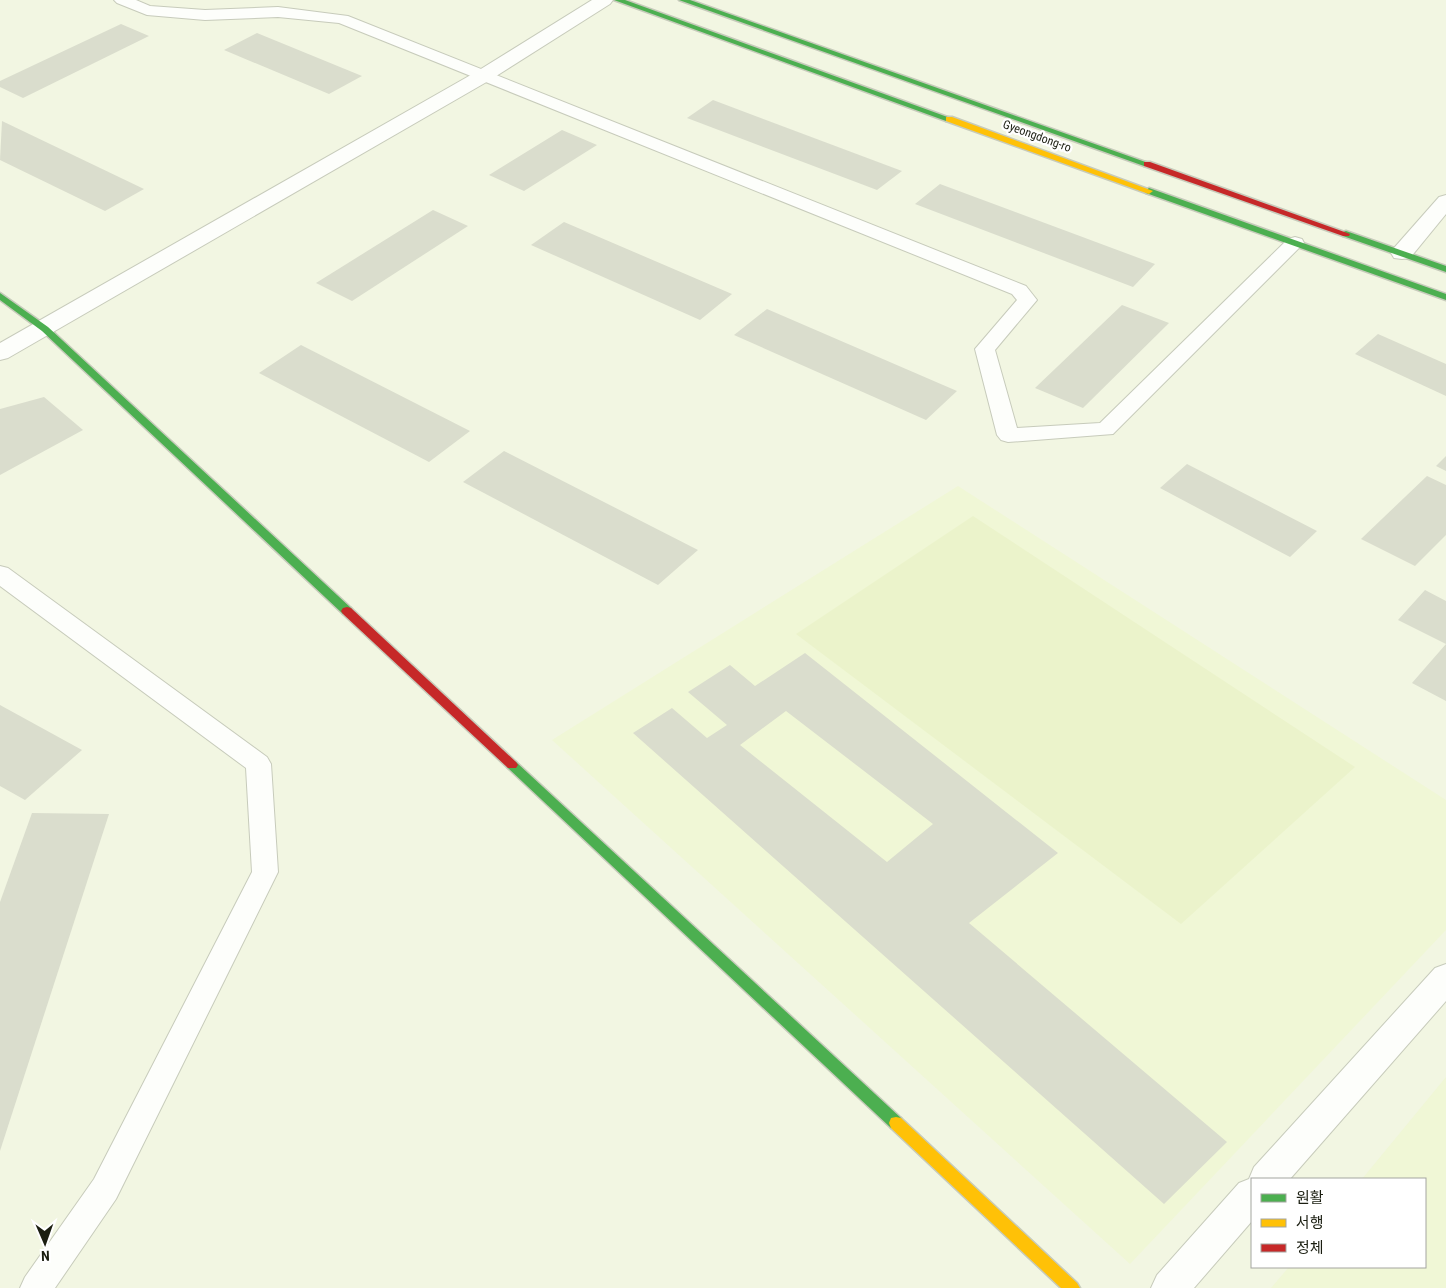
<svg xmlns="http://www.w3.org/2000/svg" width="1446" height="1288" viewBox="0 0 1446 1288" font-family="'Roboto Condensed','Noto Sans KR',sans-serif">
<rect width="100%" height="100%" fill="#f2f6e2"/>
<g fill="#f0f7d6">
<path d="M958,486l488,314v130l-316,334 -578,-524z"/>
<path d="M1446,1077v211h-175l18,-21h136v-88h-63z"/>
</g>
<path fill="#ebf3cb" d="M973,516l382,251 -174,157 -385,-290z"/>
<g fill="#daddcd" fill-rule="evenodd">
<path d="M121,24l28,12 -126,62 -23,-11v-6z"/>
<path d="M257,33l105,43 -33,18 -105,-44z"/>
<path d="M713,100l189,71 -25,19 -190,-72z"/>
<path d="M2,121l142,68 -39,22 -105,-51z"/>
<path d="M562,130l35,15 -73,46 -35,-16z"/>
<path d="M940,184l215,80 -22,23 -218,-83z"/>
<path d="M433,210l35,16 -116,75 -36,-18z"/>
<path d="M564,222l168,72 -32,26 -169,-75z"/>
<path d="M1122,305l47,18 -86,85 -48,-20z"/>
<path d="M767,309l190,82 -31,29 -192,-85z"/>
<path d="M1378,334l68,30v32l-91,-42z"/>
<path d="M301,345l169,86 -41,31 -170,-89z"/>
<path d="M44,397l39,33 -83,45v-66z"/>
<path d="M504,451l194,99 -40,35 -195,-103z"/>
<path d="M1446,456v15l-10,-5z"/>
<path d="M1187,464l130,67 -27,26 -130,-69z"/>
<path d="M1427,476l19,9v50l-31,31 -54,-27z"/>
<path d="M1425,590l21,11v100l-34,-18 34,-39 -48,-24z"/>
<path d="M805,653l253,200 -89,70 258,219 -63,62 -531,-471 39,-25 35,30 20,-13 -39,-33 42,-27 25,21zM786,711l147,113 -46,38 -147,-117z"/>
<path d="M0,705l82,45 -57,50 -25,-14z"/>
<path d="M32,813l77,1 -109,337v-249z"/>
</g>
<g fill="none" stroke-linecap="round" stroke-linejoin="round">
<defs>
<g id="lane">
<path d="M114,0h22l14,6 55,4 73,-3 70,9 678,270 11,14 -42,50 22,78 83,-5 188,-184 7,-2 7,2 2,4 -191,191 -105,8 -7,-2 -4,-5 -22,-86 42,-49 -5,-6 -673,-271 -61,-6 -73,3 -58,-5 -30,-12z"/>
<path d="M0,566l8,2 259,189 4,7 7,108 -162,327 -61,89h-35l5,-11 69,-98 158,-307 -6,-104 -246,-182z"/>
</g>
<g id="street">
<path d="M592,0h21l-3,4 -120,76 -482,278 -8,2v-17l476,-271z"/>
<path d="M1446,195v19l-36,44 -8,1 -8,-1 -3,-5 3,-5 45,-51z"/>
<path d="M1446,964v37l-156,178h-38v42l-58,67h-43l6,-13 82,-92 10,-4 5,-12 181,-199z"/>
</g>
<g id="fast">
<path d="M614,0h11l328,119 -7,2z"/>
<path d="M679,0h11l461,164 -4,2h-3z"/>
<path d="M1149,188l297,106v6l-300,-107 -1,-2z"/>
<path d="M1346,231l100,35v6l-103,-36v-4z"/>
<path d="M0,293l48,34 303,281 2,3 -2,3h-8l-301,-283 -42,-31z"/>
<path d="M512,760l4,2 385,356 2,5 -2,5 -5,1 -5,-1 -383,-360 -2,-3 2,-3z"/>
</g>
<g id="slow">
<path d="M946,117h6l201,74 -4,3 -3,-1 -200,-72z"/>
<path d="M896,1117l5,1 176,165 3,5h-19l-170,-160 -2,-5 2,-5z"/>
</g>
<g id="jam">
<path d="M1144,162h6l200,72 -1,2h-6l-199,-70z"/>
<path d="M347,607l4,1 165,154 2,3 -2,3h-8l-165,-154 -2,-3 2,-3z"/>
</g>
</defs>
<use href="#lane" stroke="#c7cbbb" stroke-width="2"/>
<use href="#street" stroke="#c7cbbb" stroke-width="2"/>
<use href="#fast" stroke="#c7cbbb" stroke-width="3"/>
<use href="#slow" stroke="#c7cbbb" stroke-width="3"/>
<use href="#jam" stroke="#c7cbbb" stroke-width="3"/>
<use href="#lane" fill="#fdfefb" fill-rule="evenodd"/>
<use href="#street" fill="#fdfefb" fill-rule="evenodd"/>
<use href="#fast" fill="#4caf50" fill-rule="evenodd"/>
<use href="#slow" fill="#ffc107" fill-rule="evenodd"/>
<use href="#jam" fill="#c62828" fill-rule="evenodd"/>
</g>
<g text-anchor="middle" stroke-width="4.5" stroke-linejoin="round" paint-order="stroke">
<g font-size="12" fill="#1b1e11" stroke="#fff">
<text transform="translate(1037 136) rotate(20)" y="4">Gyeongdong-ro</text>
</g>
</g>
<rect x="1251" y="1178" width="175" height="90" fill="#ffffff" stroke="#a4a5a0"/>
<rect x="1261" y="1194" width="25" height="8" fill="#4caf50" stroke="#a4a5a0"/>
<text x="1296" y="1203" font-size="15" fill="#1b1e11">원활</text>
<rect x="1261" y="1219" width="25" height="8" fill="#ffc107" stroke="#a4a5a0"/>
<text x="1296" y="1228" font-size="15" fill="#1b1e11">서행</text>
<rect x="1261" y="1244" width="25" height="8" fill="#c62828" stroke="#a4a5a0"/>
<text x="1296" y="1253" font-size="15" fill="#1b1e11">정체</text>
<g transform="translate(45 1243) rotate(178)" stroke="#ffffff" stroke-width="4" paint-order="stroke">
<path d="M0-4L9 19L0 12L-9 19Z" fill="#1b1e11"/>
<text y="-8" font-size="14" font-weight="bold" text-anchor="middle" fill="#1b1e11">N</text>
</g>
</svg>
